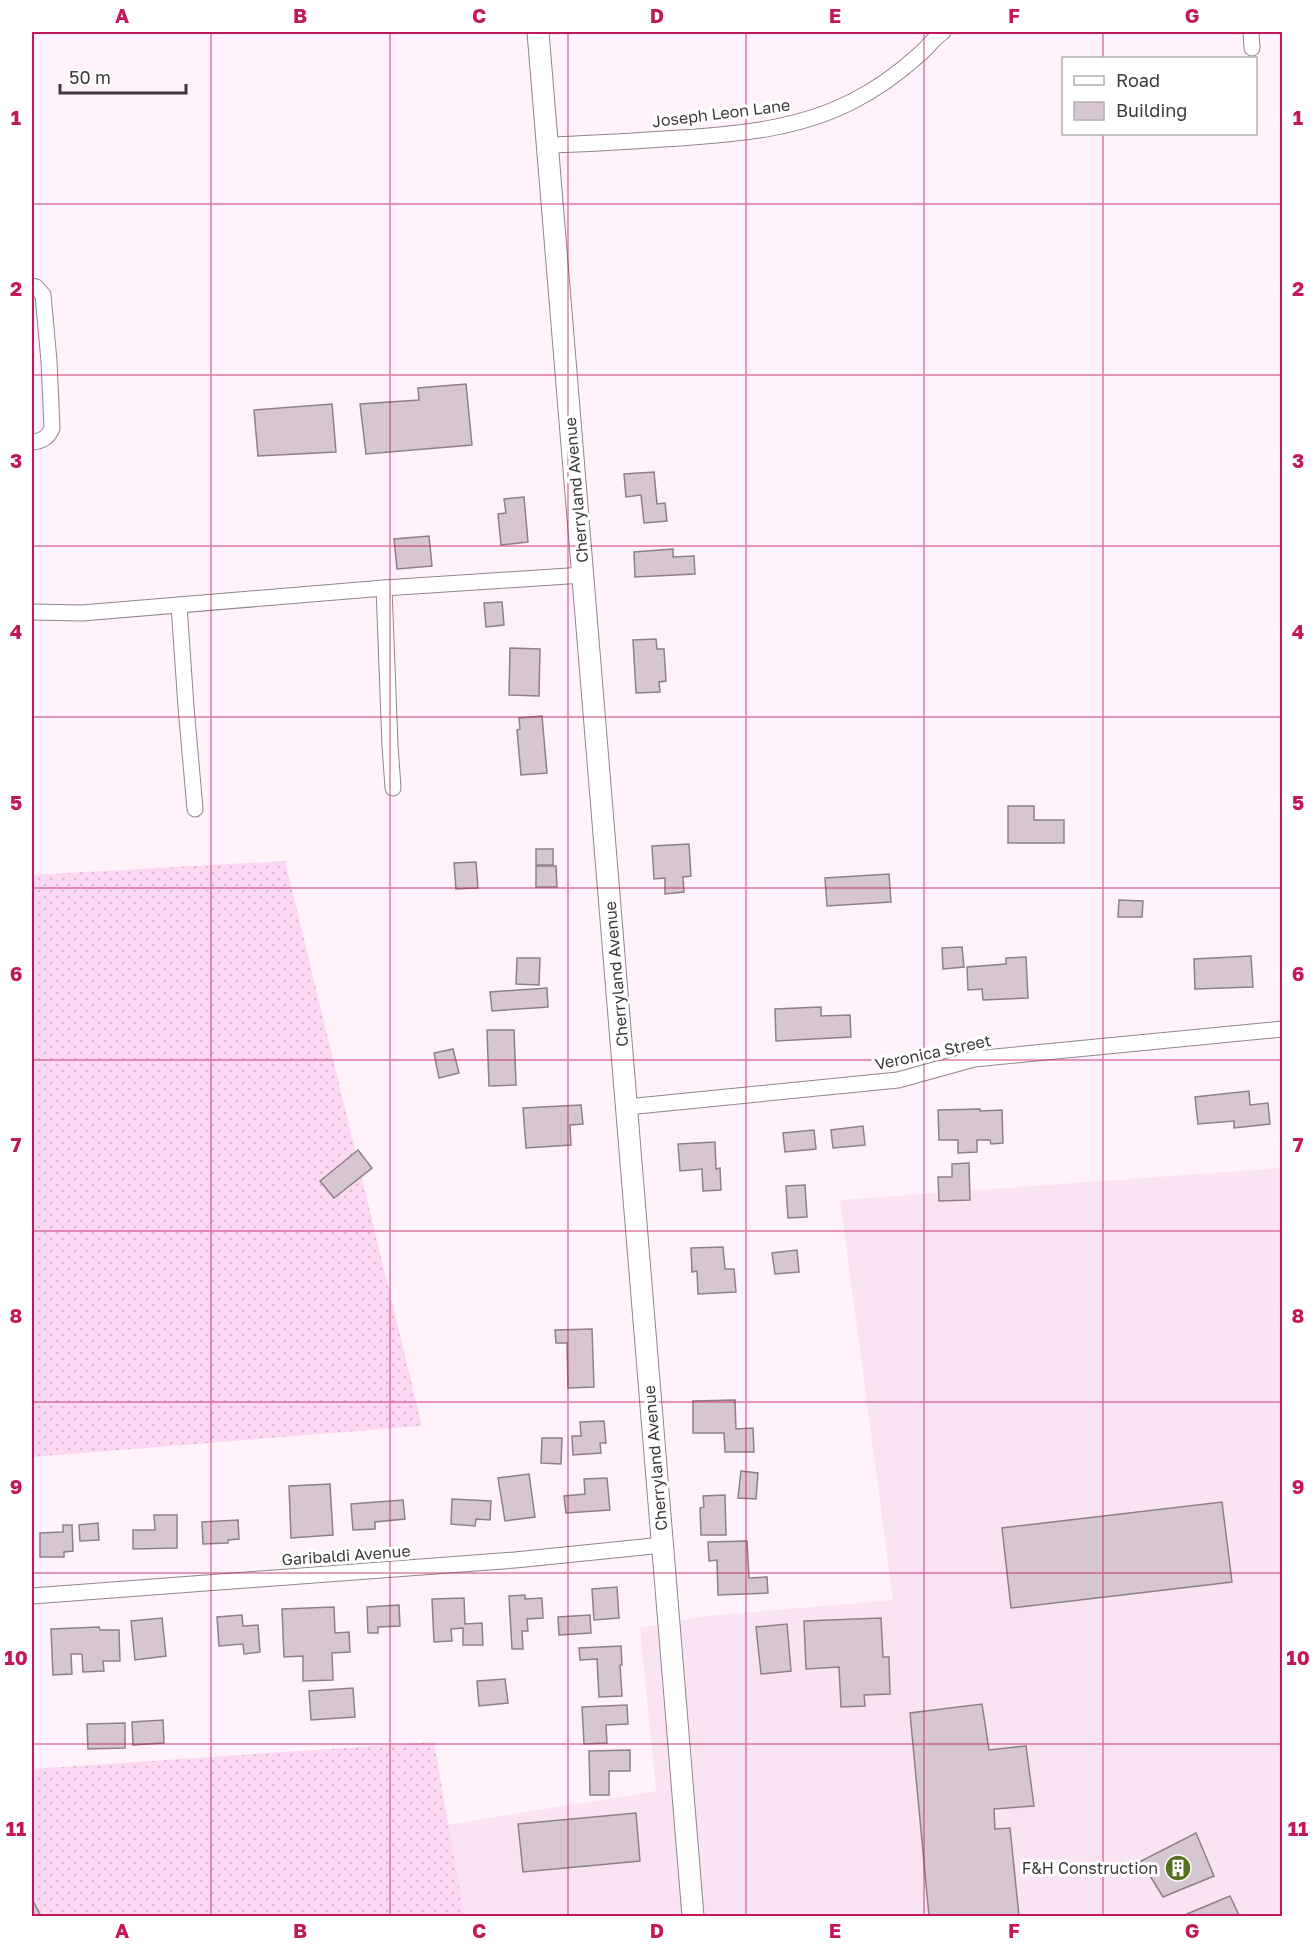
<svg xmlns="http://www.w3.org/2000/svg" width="1314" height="1948" viewBox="0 0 1314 1948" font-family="'Golos Text',sans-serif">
<defs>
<pattern id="grass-dots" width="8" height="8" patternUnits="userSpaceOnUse" patternTransform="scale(1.5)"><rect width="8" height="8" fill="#fcd8f3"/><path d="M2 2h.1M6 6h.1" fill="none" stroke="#d9bad1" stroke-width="1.8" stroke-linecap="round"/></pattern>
</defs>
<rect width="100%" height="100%" fill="#fff2fb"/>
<path fill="#fae4f4" d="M1282,1168v748h-818l-17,-91 209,-34 -16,-163 67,-12 186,-16 -53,-400z"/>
<g fill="url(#grass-dots)">
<path d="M285,861l137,565 -390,31v-582z"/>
<path d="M434,1742l30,174h-432v-147z"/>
</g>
<g fill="#d5c6d1" stroke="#8e808a" stroke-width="1.5">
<path d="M466,384l6,61 -106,9 -6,-50 59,-4 -1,-12z"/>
<path d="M332,404l4,48 -78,4 -4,-46z"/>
<path d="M654,472l3,32 8,-1 2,18 -23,2 -3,-28 -15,2 -2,-23z"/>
<path d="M524,497l4,45 -27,3 -3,-31 8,-1 -2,-14z"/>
<path d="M429,536l3,30 -35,3 -3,-30z"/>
<path d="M673,549v8l21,-1 1,18 -60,3 -1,-25z"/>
<path d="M502,602l2,23 -18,2 -2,-24z"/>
<path d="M656,639l1,10h7l2,32 -7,1 1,10 -24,1 -3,-53z"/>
<path d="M510,648l30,1 -1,47 -30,-1z"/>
<path d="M542,716l5,57 -26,2 -4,-45 3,-1 -1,-11z"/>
<path d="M1008,806h26v14h30v23h-56z"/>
<path d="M689,844l2,32 -8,1 1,15 -19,2v-16l-11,1 -2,-33z"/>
<rect x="536" y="849" width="17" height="16"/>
<path d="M476,862l2,26 -22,1 -2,-26z"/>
<path d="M536,866h20l1,21h-21z"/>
<path d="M889,874l2,28 -64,4 -2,-28z"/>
<path d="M1119,900l24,1 -1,16h-24z"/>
<path d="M962,947l2,20 -21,2 -1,-21z"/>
<path d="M1251,956l2,31 -58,2 -1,-30z"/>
<path d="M1026,957l2,41 -45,2 -1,-11 -14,1 -1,-23 39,-3v-6z"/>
<path d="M517,958h23l-1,27 -23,-1z"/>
<path d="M547,988l1,19 -56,4 -2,-19z"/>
<path d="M821,1007v9l29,-1 1,22 -75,4 -1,-32z"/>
<path d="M487,1030h27l2,55 -27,1z"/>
<path d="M453,1049l6,24 -20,5 -5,-25z"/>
<path d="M1249,1091l1,14 18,-2 2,21 -36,4v-7l-36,3 -3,-27z"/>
<path d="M581,1105l2,19 -13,1 1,20 -45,3 -3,-40z"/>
<path d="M980,1109v2l22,-1 1,33 -12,1 -1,-4h-13v12l-19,1v-13h-19l-1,-30z"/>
<path d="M863,1126l2,19 -32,3 -2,-18z"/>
<path d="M814,1130l2,19 -31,3 -2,-19z"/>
<path d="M715,1142l1,27 4,-1 1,22 -18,1 -1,-22 -22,2 -2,-27z"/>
<path d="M358,1150l14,18 -38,30 -14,-17z"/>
<path d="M969,1163l1,37 -31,1 -1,-24h14v-13z"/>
<path d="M805,1185l2,32 -19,1 -2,-32z"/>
<path d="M723,1247l2,22h9l2,23 -38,2 -1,-23 -5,1 -1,-24z"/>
<path d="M797,1250l2,22 -24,2 -3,-21z"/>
<path d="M592,1329l2,58 -26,1 -1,-45h-11l-1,-13z"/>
<path d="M735,1400l1,29 17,-1 1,24h-29l-1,-19h-31v-32z"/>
<path d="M604,1421l2,22h-6l1,10 -28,2 -1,-19h9l-1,-14z"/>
<path d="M542,1438h20l-1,26 -20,-1z"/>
<path d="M741,1471l17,2 -2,26 -18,-1z"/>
<path d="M529,1474l6,43 -30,4 -7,-43z"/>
<path d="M607,1478l3,32 -44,3 -2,-17 21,-2 -1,-15z"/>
<path d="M330,1484l3,51 -42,3 -2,-52z"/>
<path d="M725,1495l1,40h-25l-1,-27 4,-1 -1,-11z"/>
<path d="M452,1499l39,2 -1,19 -14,-1 -1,7 -24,-2z"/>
<path d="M403,1500l2,19 -30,3v7l-22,1 -2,-26z"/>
<path d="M1222,1502l10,80 -221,26 -9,-80z"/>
<path d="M154,1515h23v33l-44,1v-19h22z"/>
<path d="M238,1520l1,19 -11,1v3l-25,1 -1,-22z"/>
<path d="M98,1523l1,17 -19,1 -1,-16z"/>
<path d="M63,1525h9l1,26 -9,1v5h-24v-24l23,-1z"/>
<path d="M747,1541l2,37 18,-1 1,16 -50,2 -1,-35 -8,1 -1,-19z"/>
<path d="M617,1587l2,31 -25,2 -2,-31z"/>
<path d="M525,1595v4l17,-1 1,20 -16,1 1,12h-6l1,18h-11l-3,-53z"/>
<path d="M464,1598l1,26 17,-1 1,22h-20v-17l-12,1 1,12 -18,1 -2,-43z"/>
<path d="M399,1605l1,21 -22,1v6h-10l-1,-26z"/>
<path d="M334,1607l1,26 14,-1 1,20 -18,1 1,27 -30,1v-25l-19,1 -2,-48z"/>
<path d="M242,1615l1,11 15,-1 2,27 -16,2 -1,-10 -24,2 -2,-29z"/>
<path d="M590,1615l1,18 -32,2 -1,-18z"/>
<path d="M162,1618l4,38 -31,4 -4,-39z"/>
<path d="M881,1618l2,39h6l1,37 -26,1 1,11 -24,1 -2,-40 -33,2 -2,-48z"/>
<path d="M787,1624l4,47 -30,3 -5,-47z"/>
<path d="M99,1627l1,3h19l1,31h-17l1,10 -21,1 -1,-18h-11l1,20 -19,1 -2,-46z"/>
<path d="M621,1646l1,19h-2l2,31 -23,1 -2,-38 -17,1 -1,-12z"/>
<path d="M505,1679l3,24 -29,3 -2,-25z"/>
<path d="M353,1688l2,29 -44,3 -2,-29z"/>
<path d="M982,1704l7,46 37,-4 8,60 -40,3 1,20 15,-1 9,88h-90l-19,-203z"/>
<path d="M627,1705l1,19 -22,1 1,18 -23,1 -2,-37z"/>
<path d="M163,1720l1,23 -31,2 -1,-23z"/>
<path d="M125,1723v25l-37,1 -1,-25z"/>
<path d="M630,1750v21h-21v24h-19l-1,-44z"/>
<path d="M636,1813l4,48 -117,11 -5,-48z"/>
<path d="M1196,1833l18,43 -51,21 -22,-36z"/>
<path d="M1230,1896l9,19 -57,1z"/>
<path d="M32,1899l9,17h-9z"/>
</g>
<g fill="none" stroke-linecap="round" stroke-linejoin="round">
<defs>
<g id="street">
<path d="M1251,32l1,16"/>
<path d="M547,145c45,-1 88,-4 133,-7 59,-4 119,-9 173,-37 24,-12 47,-29 67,-47 8,-7 14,-16 23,-22"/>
<path d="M32,286l4,1 7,8 6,66 3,67c-4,10 -10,13 -20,14"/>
<path d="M384,588l6,157 3,43"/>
<path d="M179,605l7,102 9,102"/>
<path d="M32,612l50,1 302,-25 199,-13"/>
<path d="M627,1107l271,-27 76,-21 308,-30"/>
<path d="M32,1596l483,-36 148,-15"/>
</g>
<path id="secondary" d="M538,32l155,1884"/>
</defs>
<use href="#street" stroke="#92848e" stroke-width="17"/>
<use href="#secondary" stroke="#92848e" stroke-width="23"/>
<use href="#street" stroke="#fff" stroke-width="15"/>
<use href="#secondary" stroke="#fff" stroke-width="21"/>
</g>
<path fill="none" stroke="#c2185b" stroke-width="1.5" stroke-opacity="0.55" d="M211,32v1884M390,32v1884M568,32v1884M746,32v1884M924,32v1884M1103,32v26M1103,134v1782M32,204h1250M32,375h1250M32,546h1250M32,717h1250M32,888h1250M32,1060h1250M32,1231h1250M32,1402h1250M32,1573h1250M32,1744h1250"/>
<defs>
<symbol id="building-disc" viewBox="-11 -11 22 22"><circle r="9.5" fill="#587023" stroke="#fff"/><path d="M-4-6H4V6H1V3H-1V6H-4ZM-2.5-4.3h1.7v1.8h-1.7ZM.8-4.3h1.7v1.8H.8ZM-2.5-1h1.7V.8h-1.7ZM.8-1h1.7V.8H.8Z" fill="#fff"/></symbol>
</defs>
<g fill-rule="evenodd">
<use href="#building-disc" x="1163" y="1853" width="30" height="30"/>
</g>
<g text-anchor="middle" stroke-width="6" stroke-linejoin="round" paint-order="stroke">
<g font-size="16" fill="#3f393d" stroke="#fff">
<text transform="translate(721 113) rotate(-7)" y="6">Joseph Leon Lane</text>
<text transform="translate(576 490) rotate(-95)" y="6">Cherryland Avenue</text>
<text transform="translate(616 974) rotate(-95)" y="6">Cherryland Avenue</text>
<text transform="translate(933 1052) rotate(-12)" y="6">Veronica Street</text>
<text transform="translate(655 1458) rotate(-95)" y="6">Cherryland Avenue</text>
<text transform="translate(346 1555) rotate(-4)" y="6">Garibaldi Avenue</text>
</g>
<g font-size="16" fill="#3f393d" stroke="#fff" text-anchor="end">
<text x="1158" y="1874">F&amp;H Construction</text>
</g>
</g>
<rect width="1314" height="1948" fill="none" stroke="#ffffff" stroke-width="66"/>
<rect x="1062" y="57" width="195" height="78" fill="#ffffff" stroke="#b2b0b1" stroke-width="1.5"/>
<rect x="1074" y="76" width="30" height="9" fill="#ffffff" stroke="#b2b0b1" stroke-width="1.5"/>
<text x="1116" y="87" font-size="18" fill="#3f393d">Road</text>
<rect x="1074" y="102" width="30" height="18" fill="#d5c6d1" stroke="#b2b0b1" stroke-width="1.5"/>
<text x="1116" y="117" font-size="18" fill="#3f393d">Building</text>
<path d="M60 84v9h126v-9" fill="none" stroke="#3f393d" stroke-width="3"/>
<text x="69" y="84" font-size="18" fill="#3f393d" stroke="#ffffff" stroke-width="4.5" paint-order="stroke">50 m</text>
<rect x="33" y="33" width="1248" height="1882" fill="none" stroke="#c2185b" stroke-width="2"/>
<g font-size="20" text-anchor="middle" font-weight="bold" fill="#c2185b">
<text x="122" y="23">A</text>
<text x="300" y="23">B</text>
<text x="479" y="23">C</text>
<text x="657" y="23">D</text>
<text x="835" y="23">E</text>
<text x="1014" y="23">F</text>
<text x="1192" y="23">G</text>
<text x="16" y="125">1</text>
<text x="1298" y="125">1</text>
<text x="16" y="296">2</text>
<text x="1298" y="296">2</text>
<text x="16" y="468">3</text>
<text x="1298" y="468">3</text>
<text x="16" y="639">4</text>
<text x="1298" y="639">4</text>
<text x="16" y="810">5</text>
<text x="1298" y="810">5</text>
<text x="16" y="981">6</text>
<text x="1298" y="981">6</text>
<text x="16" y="1152">7</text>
<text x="1298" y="1152">7</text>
<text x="16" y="1323">8</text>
<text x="1298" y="1323">8</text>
<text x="16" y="1494">9</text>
<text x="1298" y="1494">9</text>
<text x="16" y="1665">10</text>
<text x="1298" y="1665">10</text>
<text x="16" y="1836">11</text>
<text x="1298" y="1836">11</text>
<text x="122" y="1938">A</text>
<text x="300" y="1938">B</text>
<text x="479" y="1938">C</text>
<text x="657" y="1938">D</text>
<text x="835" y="1938">E</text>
<text x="1014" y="1938">F</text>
<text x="1192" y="1938">G</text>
</g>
</svg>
